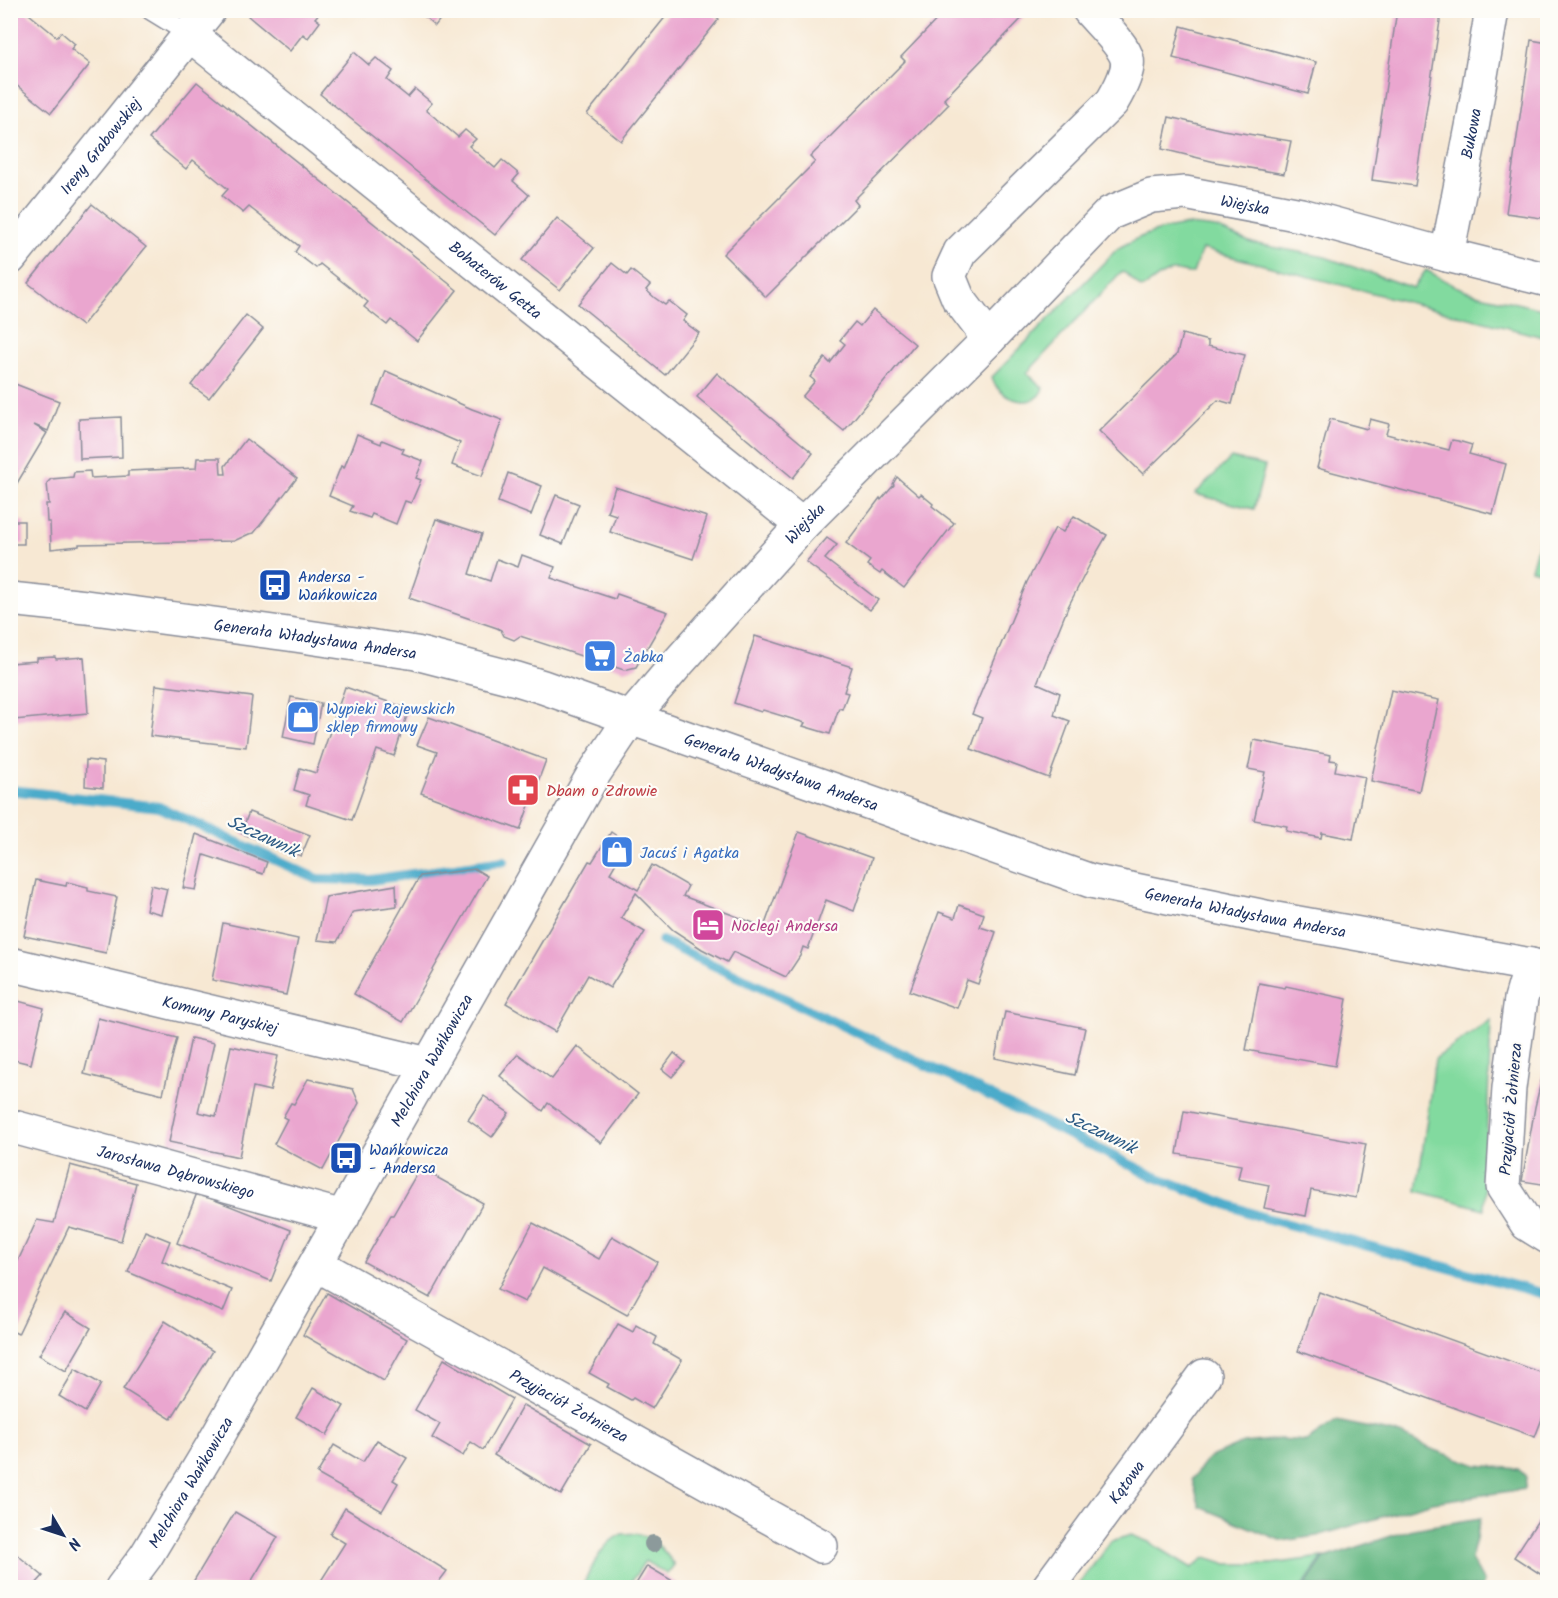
<svg xmlns="http://www.w3.org/2000/svg" width="1558" height="1598" viewBox="0 0 1558 1598" font-family="Kalam,sans-serif">
<rect width="100%" height="100%" fill="#fdfcf7"/>
<filter id="ink" filterUnits="userSpaceOnUse"><feTurbulence type="fractalNoise" baseFrequency=".0167" numOctaves="2"/><feDisplacementMap in="SourceGraphic" scale="12" xChannelSelector="R" yChannelSelector="G"/><feConvolveMatrix kernelMatrix="1 2 1 2 8 2 1 2 1" color-interpolation-filters="sRGB"/></filter>
<filter id="wash" filterUnits="userSpaceOnUse"><feTurbulence type="fractalNoise" baseFrequency=".008" numOctaves="4" result="noise"/><feDisplacementMap in="SourceGraphic" scale="24" xChannelSelector="R" yChannelSelector="G"/><feGaussianBlur stdDeviation="1.35" result="paint"/><feColorMatrix in="noise" values="0 0 0 0 0 0 0 0 0 0 0 0 0 0 0 0 0 1.4 0 .05"/><feComposite in="paint" operator="in"/></filter>
<g filter="url(#wash)">
<rect width="100%" height="100%" fill="#f7e8d3"/>
<g fill="#82da9f" stroke="#4e847e" stroke-width="1.5">
<path d="M1190,225l26,3 36,15 73,14 88,31 13,-18 29,16 21,8 71,16v28l-345,-89 -9,24c-7,1 -14,-3 -21,-2 -12,1 -20,14 -31,17l-16,-15 -4,-1 -94,101 16,15c-8,25 -47,10 -51,-11l125,-128c26,-15 44,-21 73,-24z"/>
<path d="M1231,458l34,8 -11,43 -59,-15z"/>
<path d="M1547,511v62l-16,-4z"/>
<path d="M1491,1020l-7,189 -67,-18 18,-132z"/>
<path d="M622,1534c5,0 11,-1 15,0 17,3 29,18 37,31l-7,9 -22,-13 -17,26h-46c10,-19 19,-44 40,-53z"/>
<path d="M1131,1535l18,7 43,26 14,-11 21,7h44l52,-7 -21,30h-225l34,-46z"/>
</g>
<g fill="#69ba86" stroke="#427472" stroke-width="1.5">
<path d="M1336,1421l64,13 29,14 48,17 41,4 8,7 -1,13 -92,13 -116,34 -35,5 -82,-34 -8,-28 16,-21 35,-15 38,-4 25,2z"/>
<path d="M1481,1518l-10,41 13,23 -2,5h-178l20,-29 89,-29z"/>
</g>
<g fill="none" stroke-linecap="round" stroke-linejoin="round">
<g stroke="#4babca" stroke-width="10">
<path d="M10,790l149,17 158,72 54,1 133,-19"/>
<path d="M662,941l296,139 195,96 105,40 290,79"/>
</g>
</g>
<g id="blocks">
<g fill="#eaa6cf">
<path d="M10,10h14l33,27 4,-5 14,12 -4,5 19,15 -39,49 -41,-33z"/>
<path d="M253,10h69l-7,8 5,4 -12,16 -5,-4 -13,17 -42,-35z"/>
<path d="M417,10h30l-12,16z"/>
<path d="M671,10h37l11,9 -98,122 -34,-27z"/>
<path d="M946,10h84l-86,89 5,5 -95,96 4,5 -92,92 -43,-43 92,-92 -5,-5 95,-96 -4,-4z"/>
<path d="M1397,10h21l23,4 -26,172 -43,-6z"/>
<path d="M1181,26l135,36 -8,32 -135,-36z"/>
<path d="M1531,40l17,3v176l-42,-6z"/>
<path d="M354,52l15,13 7,-7 17,13 -6,9 21,17 7,-8 17,14 -6,7 32,27 7,-7 11,9 -7,7 26,22 7,-8 17,14 -6,7 16,14 -34,40 -175,-141z"/>
<path d="M197,82l260,208 -40,51 -26,-21 -4,5 -23,-18 4,-5 -48,-38 -4,4 -21,-16 4,-6 -50,-39 -6,6 -21,-17 6,-7 -35,-29 -7,9 -37,-30z"/>
<path d="M1169,117l54,13 68,11 -7,33 -69,-12 -53,-13z"/>
<path d="M92,204l54,43 -64,79 -54,-43z"/>
<path d="M557,218l37,30 -34,42 -38,-30z"/>
<path d="M612,263l15,12 4,-5 19,15 -4,5 9,8 10,7 4,-4 18,14 -4,6 16,12 -34,42 -87,-71z"/>
<path d="M873,310l42,34 -71,87 -42,-34 13,-16 -5,-4 15,-19 5,5 15,-19 -5,-4 15,-18 5,4z"/>
<path d="M246,315l17,14 -54,69 -18,-13z"/>
<path d="M1182,334l26,7v5l37,9 -13,49 -14,-4 -75,74 -44,-43 78,-77z"/>
<path d="M386,371l86,38 30,11 -20,56 -30,-11 8,-22 -87,-38z"/>
<path d="M717,373l96,80 -20,25 -96,-81z"/>
<path d="M10,382l49,19 -11,30 -14,-6 13,8 -37,62v-67l4,-11 -4,-1z"/>
<path d="M121,417l1,40 -42,2 -1,-40z"/>
<path d="M1330,419l37,10 3,-10 19,5 -3,10 63,16 3,-10 6,1 14,4 -3,9 37,10 -13,50 -176,-46z"/>
<path d="M357,434l24,10 1,-4 22,9 -2,4 21,8 -7,17 5,2 -10,23 -6,-2 -9,23 -24,-10 -2,4 -20,-7 3,-5 -24,-10 12,-30 3,2z"/>
<path d="M246,439l51,39 -43,55 -5,1 -15,7 -155,3v2l-28,3 -1,-27h-3l-1,-18h3l-2,-21 4,-4 22,-2 1,-5 16,-1 1,7 37,-2v-5l68,-3 1,-10h23l1,16h5l-1,-8z"/>
<path d="M508,473l34,13 -11,29 -33,-13z"/>
<path d="M897,477l22,19 2,-2 12,10 -1,2 22,17 -50,65 -22,-17 -2,3 -13,-9 3,-4 -24,-18 34,-45 1,2 13,-15 -1,-1z"/>
<path d="M615,487l92,30 -14,42 -83,-27 6,-17 -9,-3z"/>
<path d="M556,495l23,9 -16,40 -23,-9z"/>
<path d="M1074,516l33,19 -17,29 -22,43 -31,76 23,10 -6,22 16,6 -21,57 -78,-29 11,-31 -10,-4 55,-132 28,-54 8,4z"/>
<path d="M436,519l46,15 -13,40 21,7 7,-22 21,8 4,-12 33,12 -4,11 64,21 2,-5 51,18 -32,55 -12,3 -104,-34 -6,4 -10,-4 -3,-6 -4,-2 -88,-30z"/>
<rect x="10" y="521" width="14" height="23"/>
<path d="M827,538l10,7 -12,14 53,41 -8,10 -64,-48z"/>
<path d="M755,636l97,31 -8,25 4,1 -6,16 -3,-1 -9,26 -27,-8 2,-3 -42,-13 -2,2 -27,-9z"/>
<path d="M55,657l1,2 28,-2 4,56 -74,7 -4,-57 27,-2v-3z"/>
<path d="M156,685l96,12 -6,50 -96,-11z"/>
<path d="M345,687l64,22 -15,47 -17,-6 -25,70 -46,-15 3,-10 -15,-5 6,-22 16,5z"/>
<path d="M1391,690l48,10 -20,91 -48,-10z"/>
<path d="M291,697l30,6 -8,41 -30,-7z"/>
<path d="M429,717l117,43 -26,70 -99,-37 16,-41 -20,-7z"/>
<path d="M1254,740l77,15 -1,5 7,1 -2,10 30,6 -12,62 -31,-6 -1,5 -35,-7 1,-5 -33,-6 11,-48 -17,-3z"/>
<path d="M86,760l17,2v26l-18,-2z"/>
<path d="M249,812l61,23 -9,21 -60,-23z"/>
<path d="M611,832l10,7 -3,6 6,4 -14,24 28,17 14,-25 36,21 -5,10 81,31 35,-95 73,26 -18,53 -28,-11 -18,49 -5,-2 -3,9 -14,21 -53,-25 -6,10 -25,-13 -29,-19 -37,-37 -15,25 24,14 -35,56 -22,-13 -33,57 -49,-29 83,-142 3,1z"/>
<path d="M196,834l71,28 -4,12 -59,-19 -8,35 -13,-2z"/>
<path d="M475,869l12,7 -84,146 -49,-28 66,-118z"/>
<path d="M36,880l30,6 1,-4 21,5v4l29,6 -11,56 -82,-17z"/>
<path d="M151,885l16,4 -6,25 -15,-4z"/>
<path d="M396,885l1,21 -44,6 -16,30 -20,-2 9,-43z"/>
<path d="M959,905l25,9 -4,13 16,5 -18,52 -11,-4 -10,28 -47,-17 29,-79 16,6z"/>
<path d="M223,923l75,16 -12,56 -74,-15z"/>
<path d="M1259,983l26,5 1,-2 61,13 -12,67 -89,-16z"/>
<path d="M10,997l8,2v2l26,7 -13,56 -21,-5z"/>
<path d="M1005,1012l80,16 -10,47 -80,-17z"/>
<path d="M98,1018l79,20 -14,56 -79,-20z"/>
<path d="M191,1038l23,5 -16,69 18,4 15,-70 47,10 -8,35 -17,-4 -14,70 -70,-15z"/>
<path d="M577,1046l61,48 -37,49 -53,-40 -5,8 -43,-35 18,-22 34,25z"/>
<path d="M674,1053l11,9 -13,15 -10,-8z"/>
<path d="M1547,1057h1v128l-26,-4 13,-74z"/>
<path d="M308,1079l45,10 6,14 -36,67 -49,-26 13,-25 -4,-2 8,-14 3,1z"/>
<path d="M484,1096l25,17 -17,24 -24,-17z"/>
<path d="M1184,1111l182,33 -10,54 -45,-8 -5,26 -42,-8 5,-23 -31,-6 3,-14 -64,-11z"/>
<path d="M70,1165l66,18 -15,58 -52,-14 -51,107 -8,-4v-52l27,-58 17,3z"/>
<path d="M420,1168l63,35 -53,95 -66,-36 27,-47h2z"/>
<path d="M197,1193l94,37 -20,51 -94,-38z"/>
<path d="M533,1223l66,36 13,-23 45,26 -30,53 -84,-47 -18,34 -27,-13z"/>
<path d="M145,1231l25,10 -8,20 70,29 -9,22 -95,-40z"/>
<path d="M1319,1292l229,83v28l-13,34 -237,-86z"/>
<path d="M327,1293l80,46 -23,42 -81,-46z"/>
<path d="M65,1312l26,16 -25,43 -27,-16z"/>
<path d="M165,1321l48,30 -42,68 -48,-30z"/>
<path d="M618,1324l15,8 3,-7 21,12 -3,7 28,16 -30,49 -19,-11 -2,2 -24,-13 2,-3 -20,-11z"/>
<path d="M444,1359l68,40 -29,51 -12,-8 -8,14 -31,-18 8,-14 -25,-14z"/>
<path d="M75,1369l26,15 -16,28 -26,-16z"/>
<path d="M313,1388l31,18 -17,29 -31,-18z"/>
<path d="M523,1405l68,39 -30,51 -67,-40z"/>
<path d="M377,1440l30,18 -14,22 5,3 -16,28 -65,-37 17,-29 29,17z"/>
<path d="M345,1508l102,63 -12,16h-118l28,-44 -15,-9z"/>
<path d="M1545,1510l3,1v68l-34,-22z"/>
<path d="M235,1512l43,25 -30,50h-58z"/>
<path d="M10,1549l33,27 -10,11h-23z"/>
<path d="M647,1566l36,21h-49z"/>
</g>
</g>
</g>
<g filter="url(#ink)">
<use href="#blocks" fill-opacity="0" stroke="#898c98" stroke-width="1.5"/>
<g fill="none" stroke-linecap="round" stroke-linejoin="round">
<defs>
<path id="service" d="M150,10l39,24"/>
<g id="minor">
<path id="s1" d="M189,34l613,491"/>
<path id="s2" d="M1447,255l26,-133 19,-112"/>
<path id="s3" d="M10,258l199,-248"/>
<path d="M989,339l-31,-41 -9,-22 11,-24 152,-150c6,-10 18,-31 15,-43 -3,-14 -28,-37 -38,-49"/>
<path id="s4" d="M631,718l45,-53 126,-140 187,-186 121,-126 41,-17 34,-3 116,22 146,40 101,25"/>
<path id="s5" d="M10,964l418,100"/>
<path d="M1531,965l-10,34 -12,89 -6,99 24,37 21,13"/>
<path id="s6" d="M10,1126l333,91"/>
<path id="s7" d="M316,1264l505,282"/>
<path id="s8" d="M1048,1588l156,-212"/>
</g>
<g id="tertiary">
<path id="s9" d="M10,599l76,8 202,27 128,19 101,26 26,8 548,194 174,36 266,48 17,4"/>
<path id="s10" d="M122,1588l24,-32 68,-113 379,-668 38,-57"/>
</g>
</defs>
<use href="#service" stroke="#898c98" stroke-width="21"/>
<use href="#minor" stroke="#898c98" stroke-width="36"/>
<use href="#tertiary" stroke="#898c98" stroke-width="36"/>
<use href="#service" stroke="#fff" stroke-width="18"/>
<use href="#minor" stroke="#fff" stroke-width="33"/>
<use href="#tertiary" stroke="#fff" stroke-width="33"/>
</g>
<circle fill="#8c9a9b" cx="653" cy="1544" r="9"/>
</g>
<defs>
<symbol id="bus-square" viewBox="-11 -11 22 22"><rect x="-9" y="-9" width="18" height="18" rx="4" fill="#1a4fb4" stroke="#fdfcf7"/><path d="M-5-6H5V4H4V6H2V4H-2V6H-4V4H-5ZM-3.5-4V0h7V-4ZM-3.5 1.2v1.5H-2V1.2ZM2 1.2v1.5H3.5V1.2Z" fill="#fff"/></symbol>
<symbol id="supermarket-square" viewBox="-11 -11 22 22"><rect x="-9" y="-9" width="18" height="18" rx="4" fill="#3f7fe0" stroke="#fdfcf7"/><path d="M-6-5.5h2.5l.6 2H6L4.5 2H-2.5L-4.4-4H-6ZM-1.5 3.2a1.3 1.3 0 1 0 .1 0ZM3 3.2a1.3 1.3 0 1 0 .1 0Z" fill="#fff"/></symbol>
<symbol id="shop-square" viewBox="-11 -11 22 22"><rect x="-9" y="-9" width="18" height="18" rx="4" fill="#3f7fe0" stroke="#fdfcf7"/><path d="M-5-2.5h2.3a2.7 3.5 0 0 1 5.4 0H5L5.5 6h-11ZM-1.5-2.5h3a1.5 2.3 0 0 0-3 0Z" fill="#fff"/></symbol>
<symbol id="pharmacy-square" viewBox="-11 -11 22 22"><rect x="-9" y="-9" width="18" height="18" rx="4" fill="#e0444e" stroke="#fdfcf7"/><path d="M-2-6h4v4h4v4h-4v4h-4v-4h-4v-4h4Z" fill="#fff"/></symbol>
<symbol id="hotel-square" viewBox="-11 -11 22 22"><rect x="-9" y="-9" width="18" height="18" rx="4" fill="#d1479c" stroke="#fdfcf7"/><path d="M-6-4.5h1.5V1H6V5H4.5V3h-9V5H-6ZM-4 0a1.8 1.8 0 1 1 3.6 0ZM.5 0V-2.5h3Q6-2.5 6 0Z" fill="#fff"/></symbol>
</defs>
<g fill-rule="evenodd">
<use href="#bus-square" x="256" y="566" width="38" height="38"/>
<use href="#supermarket-square" x="581" y="637" width="38" height="38"/>
<use href="#shop-square" x="284" y="698" width="38" height="38"/>
<use href="#pharmacy-square" x="504" y="771" width="38" height="38"/>
<use href="#shop-square" x="598" y="833" width="38" height="38"/>
<use href="#hotel-square" x="689" y="906" width="38" height="38"/>
<use href="#bus-square" x="327" y="1139" width="38" height="38"/>
</g>
<g text-anchor="middle" stroke-width="4.5" stroke-linejoin="round" paint-order="stroke">
<g font-size="16" fill="#1b2f5e" stroke="#fdfcf7">
<text dy="6" stroke="none"><textPath href="#s2" startOffset="124">Bukowa</textPath></text>
<text dy="6" stroke="none"><textPath href="#s3" startOffset="144">Ireny Grabowskiej</textPath></text>
<text dy="6" stroke="none"><textPath href="#s4" startOffset="836">Wiejska</textPath></text>
<text dy="6" stroke="none"><textPath href="#s1" startOffset="393">Bohaterów Getta</textPath></text>
<text dy="6" stroke="none"><textPath href="#s4" startOffset="261">Wiejska</textPath></text>
<text dy="6" stroke="none"><textPath href="#s9" startOffset="308">Generała Władysława Andersa</textPath></text>
<text dy="6" stroke="none"><textPath href="#s9" startOffset="794">Generała Władysława Andersa</textPath></text>
<text dy="6" stroke="none"><textPath href="#s9" startOffset="1280">Generała Władysława Andersa</textPath></text>
<text dy="6" stroke="none"><textPath href="#s5" startOffset="216">Komuny Paryskiej</textPath></text>
<text dy="6" stroke="none"><textPath href="#s10" startOffset="612">Melchiora Wańkowicza</textPath></text>
<text transform="translate(1510 1109) rotate(-85)" y="6">Przyjaciół Żołnierza</text>
<text dy="6" stroke="none"><textPath href="#s6" startOffset="172">Jarosława Dąbrowskiego</textPath></text>
<text dy="6" stroke="none"><textPath href="#s7" startOffset="290">Przyjaciół Żołnierza</textPath></text>
<text dy="6" stroke="none"><textPath href="#s10" startOffset="126">Melchiora Wańkowicza</textPath></text>
<text dy="6" stroke="none"><textPath href="#s8" startOffset="132">Kątowa</textPath></text>
</g>
<g font-size="16" fill="#164399" stroke="#fdfcf7" text-anchor="start">
<text x="298" y="582">Andersa -<tspan x="298" dy="18">Wańkowicza</tspan></text>
<text x="369" y="1155">Wańkowicza<tspan x="369" dy="18">- Andersa</tspan></text>
</g>
<g font-size="16" fill="#366cbe" stroke="#fdfcf7" text-anchor="start">
<text x="623" y="662">Żabka</text>
<text x="326" y="714">Wypieki Rajewskich<tspan x="326" dy="18">sklep firmowy</tspan></text>
<text x="640" y="858">Jacuś i Agatka</text>
</g>
<g font-size="16" fill="#be3a42" stroke="#fdfcf7" text-anchor="start">
<text x="546" y="796">Dbam o Zdrowie</text>
</g>
<g font-size="16" fill="#b23c85" stroke="#fdfcf7" text-anchor="start">
<text x="731" y="931">Noclegi Andersa</text>
</g>
<g font-size="18" font-style="italic" fill="#2c5a84" stroke="#fdfcf7">
<text transform="translate(263 836) rotate(25)" y="6">Szczawnik</text>
<text transform="translate(1101 1132) rotate(26)" y="6">Szczawnik</text>
</g>
</g>
<rect width="1558" height="1598" fill="none" stroke="#fdfcf7" stroke-width="36"/>
<g transform="translate(63 1535) rotate(129)" stroke="#fdfcf7" stroke-width="4.5" paint-order="stroke">
<path d="M0-4.5L10 22L0 15L-10 22Z" fill="#1b2f5e"/>
<text y="-9" font-size="16" font-weight="bold" text-anchor="middle" fill="#1b2f5e">N</text>
</g>
</svg>
